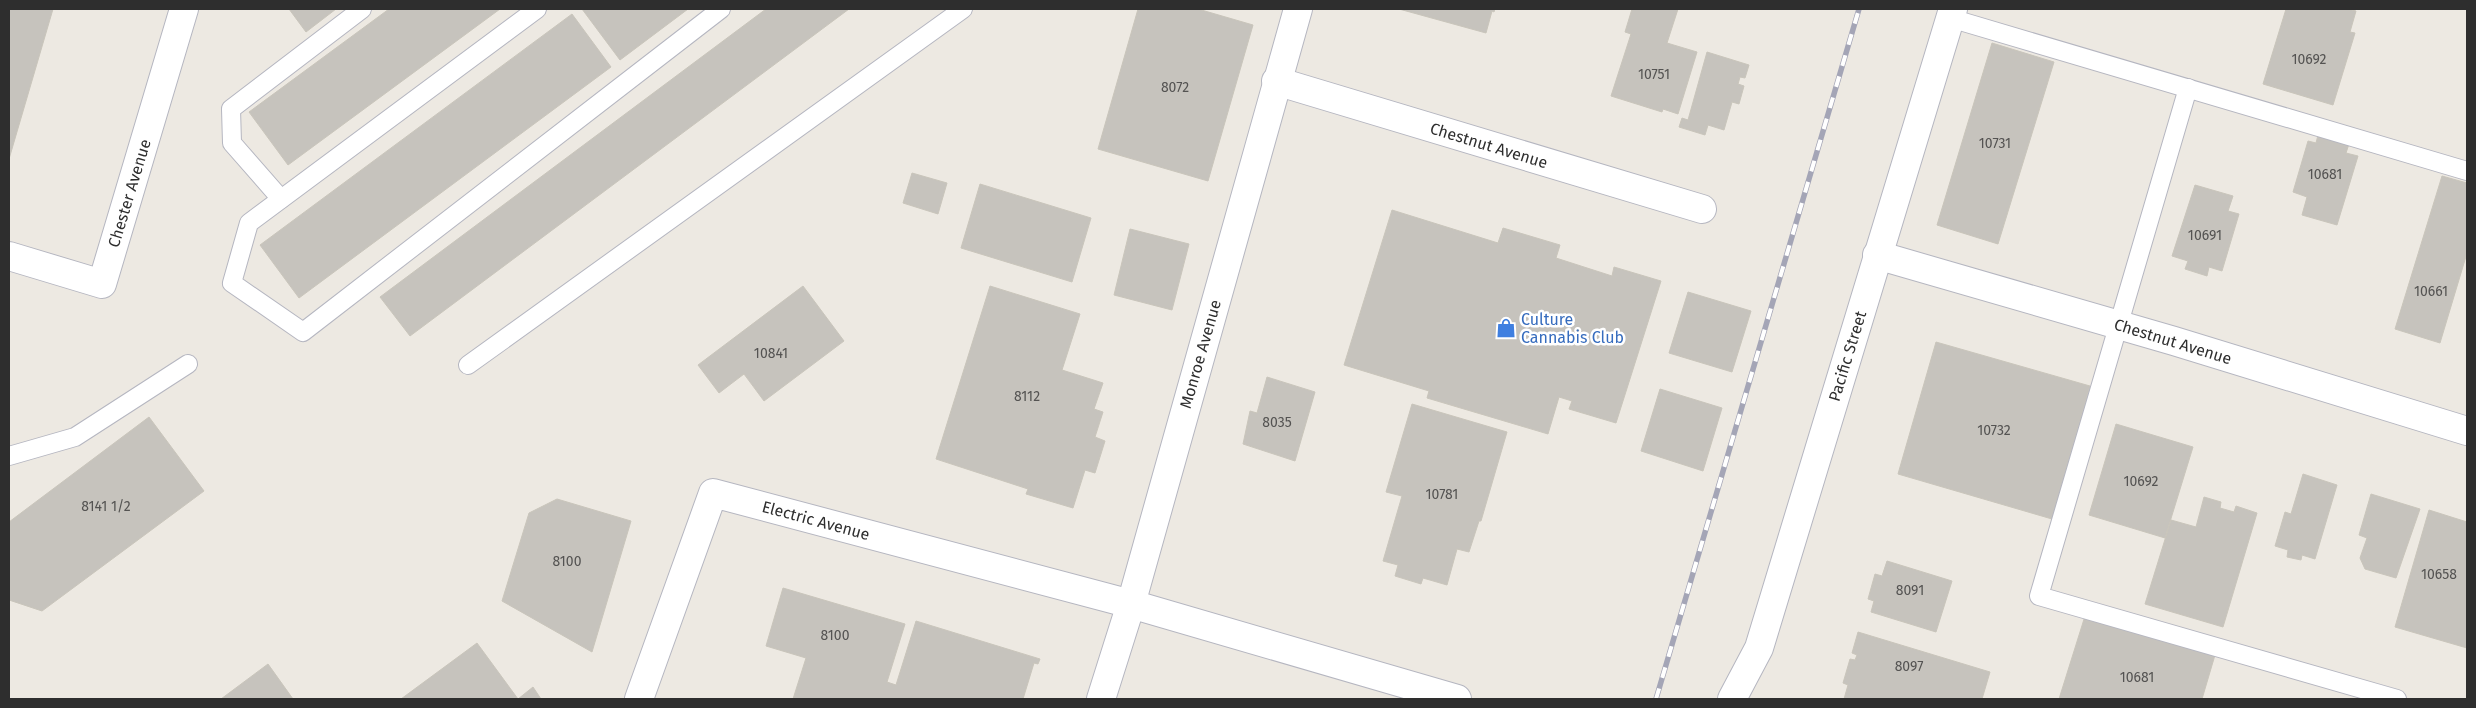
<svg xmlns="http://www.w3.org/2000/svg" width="2476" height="708" viewBox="0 0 2476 708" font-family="'Fira Sans',sans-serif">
<rect width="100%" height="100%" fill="#ede9e2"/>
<g fill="#c6c3bd" stroke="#c9c5bb">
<path d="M9,9h44l-44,150z"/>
<path d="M289,9h47l-30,23z"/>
<path d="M389,9h111l-212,156 -39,-53z"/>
<path d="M582,9h106l-68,51z"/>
<path d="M766,9h83l-439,327 -30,-39z"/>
<path d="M1138,9h60l55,16 -45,156 -110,-32z"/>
<path d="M1399,9h96l-1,3 -2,-1 -6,22z"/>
<path d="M1632,9h46l-11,34 30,9 -19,62 -15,-5 -1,3 -51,-16 20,-62 -6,-2z"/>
<path d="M2286,9h62l8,2 -6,21 5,1 -22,72 -70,-21z"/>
<path d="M572,14l39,53 -312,231 -39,-53z"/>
<path d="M1992,43l62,19 -56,182 -61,-19z"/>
<path d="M1707,52l42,13 -4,13 -5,-1 -2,7 6,2 -5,18 -7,-2 -8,28 -16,-5 -3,10 -26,-8 3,-9 6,2z"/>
<path d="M2318,135l31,9 -3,9 12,3 -21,69 -35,-10 5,-18 -14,-5 15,-51 8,2z"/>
<path d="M912,173l35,10 -9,31 -35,-11z"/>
<path d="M2442,176l25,7v70l-27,90 -45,-14z"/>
<path d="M980,184l111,34 -19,64 -111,-34z"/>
<path d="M2195,185l38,11 -5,15 11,3 -17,57 -13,-4 -2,9 -22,-7 3,-8 -16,-5z"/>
<path d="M1392,210l106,33 5,-15 57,17 -4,13 56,18 2,-9 47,14 -45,142 -47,-14 3,-8 -13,-4 -11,37 -121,-36 2,-7 -85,-26z"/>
<path d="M1130,229l59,15 -17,66 -58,-15z"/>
<path d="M803,286l41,55 -80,60 -20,-27 -25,19 -21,-28z"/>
<path d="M990,286l90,28 -18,56 41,13 -9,26 9,3 -8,25 10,4 -10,32 -10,-3 -12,38 -47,-14 2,-5 -92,-30z"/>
<path d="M1688,292l63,19 -19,61 -63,-19z"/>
<path d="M1936,342l154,44 -38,133 -154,-45z"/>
<path d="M1267,377l48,15 -20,69 -52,-17 7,-33 7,2z"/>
<path d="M1660,389l62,19 -19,63 -62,-20z"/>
<path d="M1412,404l95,28 -26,89h-2l-10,31 -12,-3 -10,36 -24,-7 -2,6 -26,-8 3,-11 -15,-4 19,-65 -16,-4z"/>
<path d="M149,417l55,74 -162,120 -33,-11v-78z"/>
<path d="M2116,424l77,23 -28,91 -76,-23z"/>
<path d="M2303,474l34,11 -22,74 -13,-4 -1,5 -14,-3 1,-7 -13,-4 10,-34 6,2z"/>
<path d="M2371,494l49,15 -24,69 -31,-9 -5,-11 7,-20 -8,-3z"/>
<path d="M2204,497l17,5 -1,6 14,4 2,-6 21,7 -34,114 -78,-23 26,-84 25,7z"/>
<path d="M557,499l74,22 -39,131 -90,-51 27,-88z"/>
<path d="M2429,510l38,12v126l-72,-21z"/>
<path d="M1887,561l65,20 -16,51 -65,-20 3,-11 -6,-2 7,-25 7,2z"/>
<path d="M783,588l122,36 -18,58 9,3 20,-64 124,38 -2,5 -4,-1 -11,36h-230l13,-41 -40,-12z"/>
<path d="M2085,616l130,39 -13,44h-143z"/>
<path d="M1858,632l132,40 -8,27h-138l4,-14 -5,-2 7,-24 5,1 2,-5 -5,-2z"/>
<path d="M477,643l41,56 15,-12 8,12h-140z"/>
<path d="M268,664l25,35h-72z"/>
</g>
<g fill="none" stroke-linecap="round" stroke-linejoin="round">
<defs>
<g id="service">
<path d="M537,9l-288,214 -17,60 71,49 418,-323"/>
<path d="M1950,18l517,153"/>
<path d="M2188,88l-149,508 358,103"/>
<path d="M281,199l-49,-56 -1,-34 131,-100"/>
<path d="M468,365l495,-356"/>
<path d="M9,456l66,-19 113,-73"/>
</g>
<g id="minor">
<path d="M1276,81l426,128"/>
<path d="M1877,255l297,86 293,90"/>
<path d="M9,256l93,28 82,-275"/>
<path d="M639,699l74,-206 418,111 326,95"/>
<path d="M1101,699l30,-95 167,-595"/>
<path d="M1732,699l27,-51 194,-639"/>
</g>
</defs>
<use href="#service" stroke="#b5b6c0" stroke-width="20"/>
<use href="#minor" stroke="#b5b6c0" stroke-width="30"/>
<use href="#service" stroke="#fff" stroke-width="18"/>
<use href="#minor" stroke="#fff" stroke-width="28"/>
<defs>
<path id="rail" d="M1656,699l203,-690"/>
</defs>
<use href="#rail" stroke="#a4a5b6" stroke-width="5.5"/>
<use href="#rail" stroke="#fff" stroke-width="4" stroke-dasharray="11" stroke-linecap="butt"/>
</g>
<defs>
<symbol id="shop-bare" viewBox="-9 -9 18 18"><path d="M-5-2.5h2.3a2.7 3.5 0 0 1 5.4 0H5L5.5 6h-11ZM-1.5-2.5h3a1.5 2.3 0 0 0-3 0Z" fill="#3f7fe0" stroke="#fff" stroke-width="2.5" paint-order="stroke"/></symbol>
</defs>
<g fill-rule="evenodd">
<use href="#shop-bare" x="1492" y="314" width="28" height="28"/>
</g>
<g text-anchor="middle" stroke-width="5" stroke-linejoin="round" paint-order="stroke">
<g font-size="14" fill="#545352">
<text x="2309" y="64">10692</text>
<text x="1654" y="79">10751</text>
<text x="1175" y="92">8072</text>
<text x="1995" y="148">10731</text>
<text x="2325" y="179">10681</text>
<text x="2205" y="240">10691</text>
<text x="2431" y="296">10661</text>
<text x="771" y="358">10841</text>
<text x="1027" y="401">8112</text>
<text x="1277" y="427">8035</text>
<text x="1994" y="435">10732</text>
<text x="2141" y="486">10692</text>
<text x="1442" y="499">10781</text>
<text x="106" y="511">8141 1/2</text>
<text x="567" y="566">8100</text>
<text x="2439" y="579">10658</text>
<text x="1910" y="595">8091</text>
<text x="835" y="640">8100</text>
<text x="1909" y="671">8097</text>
<text x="2137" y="682">10681</text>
</g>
<g font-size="16" fill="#2e2e2e" stroke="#fff">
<text transform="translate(1489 145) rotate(17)" y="6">Chestnut Avenue</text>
<text transform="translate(129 193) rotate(-73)" y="6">Chester Avenue</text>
<text transform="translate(2173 341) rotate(17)" y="6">Chestnut Avenue</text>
<text transform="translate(1200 354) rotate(-74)" y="6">Monroe Avenue</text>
<text transform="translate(1847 356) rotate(-73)" y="6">Pacific Street</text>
<text transform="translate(816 520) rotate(15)" y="6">Electric Avenue</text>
</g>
<g font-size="16" fill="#366cbe" stroke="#fff" text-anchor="start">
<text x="1521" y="325">Culture<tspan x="1521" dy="18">Cannabis Club</tspan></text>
</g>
</g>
<rect width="2476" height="708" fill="none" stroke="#2e2e2e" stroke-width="20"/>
</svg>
